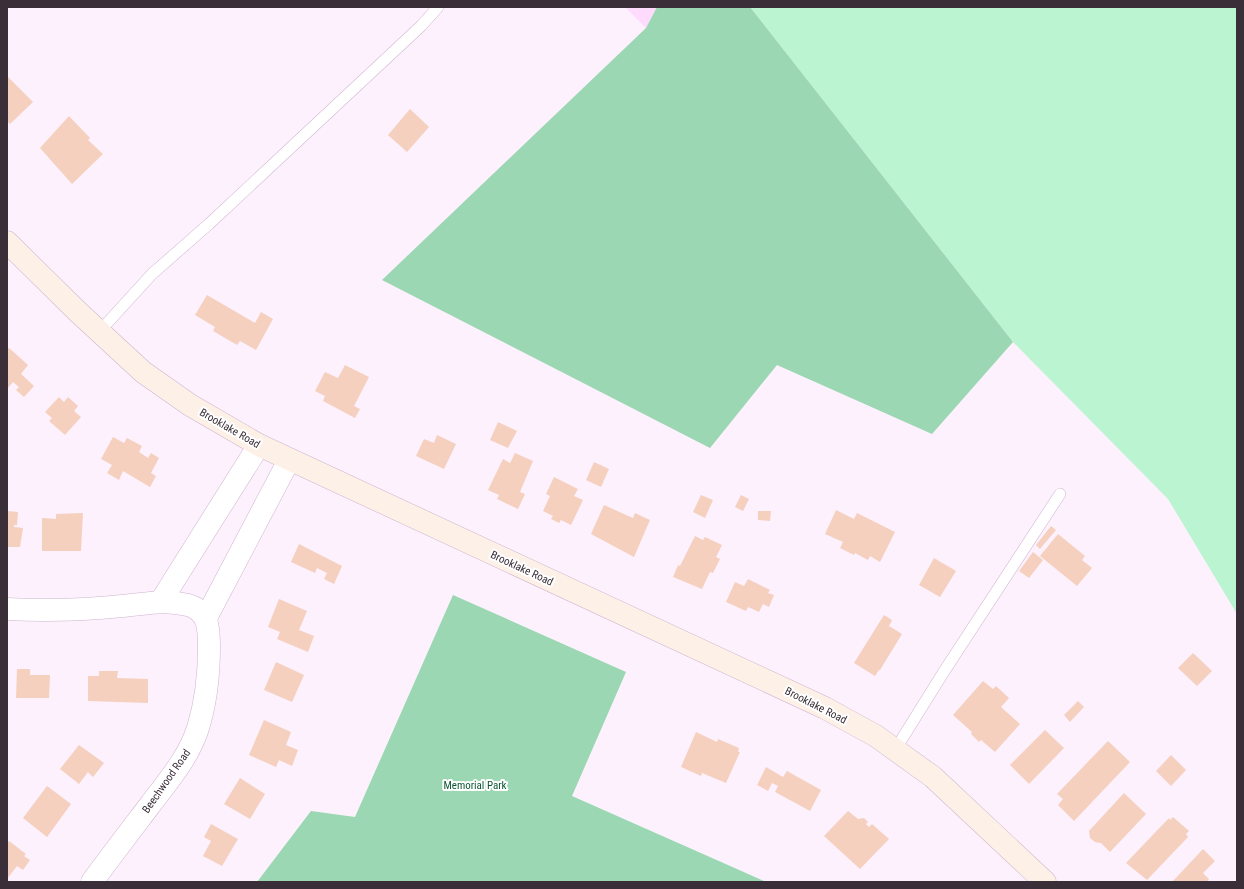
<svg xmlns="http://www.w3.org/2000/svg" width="1244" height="889" viewBox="0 0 1244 889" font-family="'Roboto Condensed',sans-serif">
<rect width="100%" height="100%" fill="#fcf1fc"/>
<path fill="#fedbfd" d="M625,7h32l-11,21z"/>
<path fill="#bbf4d0" d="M750,7h487v607l-69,-115 -155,-157z"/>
<g fill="#9ad7b2">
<path d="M657,7h93l263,335 -81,92 -155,-69 -67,83 -328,-168 264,-252z"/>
<path d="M453,595l173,77 -54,124 194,86h-509l54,-71 44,6z"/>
</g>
<g fill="#f6d0bf">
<path d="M7,76l26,26 -23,22 -3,-3z"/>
<path d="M410,109l19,18 -22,25 -19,-17z"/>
<path d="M69,116l21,22 -2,2 15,14 -31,30 -32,-36z"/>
<path d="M207,295l48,28 6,-11 12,7 -17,31 -16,-9 -3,4 -24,-14 2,-4 -20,-12z"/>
<path d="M9,348l19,17 -7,9 13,12 -10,11 -8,-7 3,-3 -6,-5 -6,7v-39z"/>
<path d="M345,365l24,12 -15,29 6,3 -5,9 -32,-17 2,-5 -10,-5 10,-19 13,6z"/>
<path d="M59,397l5,5 4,-5 10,9 -4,5 7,6 -16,18 -16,-14 3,-3 -7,-6z"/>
<path d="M498,422l19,9 -9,17 -18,-8z"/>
<path d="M437,435l19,9 -12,25 -28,-13 8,-17 10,4z"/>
<path d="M113,437l11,6 3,-5 15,8 -3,6 9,6 3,-5 8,5 -8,15 5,3 -6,11 -27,-16 -4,9 -12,-7 5,-8 -11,-6z"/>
<path d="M515,453l18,8 -13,31 5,2 -7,15 -21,-10 2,-4 -11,-5 15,-31 7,4z"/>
<path d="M594,462l15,7 -8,18 -15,-7z"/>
<path d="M554,477l24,12 -4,7 9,4 -12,25 -10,-5 -2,3 -8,-4 2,-3 -10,-5 7,-15 -4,-2z"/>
<path d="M701,495l12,5 -8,18 -12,-6z"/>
<path d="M741,495l8,4 -6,12 -8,-4z"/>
<path d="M604,505l29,13 2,-5 15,7 -16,37 -43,-23z"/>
<path d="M836,510l18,9 3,-6 38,19 -15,30 -10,-6 -2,4 -13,-7 -1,2 -14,-7 3,-6 -18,-8z"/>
<path d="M7,511l11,1 -1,13h-3v2l9,1 -3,19h-13z"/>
<path d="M758,511h13l-1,10 -12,-1z"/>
<path d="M83,513l-2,38h-39v-33l14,1v-5z"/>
<path d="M1051,526l5,4 -16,19 -4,-4z"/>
<path d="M1058,534l27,22 -3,4 10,8 -15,18 -37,-30z"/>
<path d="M695,536l8,4 2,-3 17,8 -6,12 4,2 -7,14 -3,-1 -8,17 -29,-12 5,-12 2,1z"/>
<path d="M299,544l43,22 -8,18 -10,-5 3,-6 -10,-5 -2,5 -24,-11z"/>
<path d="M1033,552l10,8 -14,18 -10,-7z"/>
<path d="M934,558l22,13 -16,26 -21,-12z"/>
<path d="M748,579l22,11 -2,3 6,2 -5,12 -6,-3 -4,8 -11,-5 -2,4 -20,-9 9,-20 9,4z"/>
<path d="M279,599l28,12 -8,19 15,6 -6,16 -31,-13 3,-7 -12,-5z"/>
<path d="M884,615l8,5 -3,6 13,8 -22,36h-1l-4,6 -21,-13z"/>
<path d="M1193,653l19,18 -15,15 -19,-18z"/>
<path d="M276,662l28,13 -12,27 -28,-12z"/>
<path d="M17,669h13v6h20l-1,23h-33z"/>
<path d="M99,671h19l-1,7 31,1v24l-60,-2v-25h11z"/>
<path d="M983,681l10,8 3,-3 13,12 -8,9 19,17 -25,28 -14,-12 -2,2 -8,-8 1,-2 -19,-17z"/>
<path d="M1078,701l6,6 -14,15 -6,-7z"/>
<path d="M264,720l27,12 -5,13 12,5 -6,16 -13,-6 -3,7 -27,-12z"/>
<path d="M1045,730l19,18 -35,36 -19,-19z"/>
<path d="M696,732l21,10 1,-3 21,9 -1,4h2l-14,31 -24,-10 -1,3 -20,-9z"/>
<path d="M1108,741l22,21 -56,59 -16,-16 5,-6 -6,-5z"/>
<path d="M79,745l25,18 -11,14 -5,-5 -9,12 -19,-15z"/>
<path d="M1171,755l15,15 -15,16 -15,-15z"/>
<path d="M766,767l17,10 4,-6 34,19 -11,21 -35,-19 3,-6 -6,-3 -4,8 -11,-6z"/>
<path d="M240,778l25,16 -15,25 -26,-15z"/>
<path d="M47,786l24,18 -24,33 -24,-19z"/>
<path d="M1124,793l22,21 -36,38 -9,-9 -6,-1 -5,-4 -1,-7z"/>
<path d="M848,811l10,8 6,-1 4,4 -2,2 3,3 3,-3 17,15 -29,30 -36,-33z"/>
<path d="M1173,817l16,14 -3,3 2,3 -41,43 -21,-17 43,-45 1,2z"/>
<path d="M211,824l27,15 -16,27 -19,-10 8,-15 -7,-4z"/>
<path d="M9,841l17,13 -2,2 6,4 -7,10 -6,-4 -10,13v-35z"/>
<path d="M1203,849l12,12 -12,12 6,6 -2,3h-35z"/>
</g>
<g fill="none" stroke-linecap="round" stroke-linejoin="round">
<defs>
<g id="lane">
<path d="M99,332l53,-58 57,-50 212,-198 17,-19"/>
<path d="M895,750l48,-77 117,-179"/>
</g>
<g id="street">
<path d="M161,601l98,-156"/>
<path d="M7,609c38,2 77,1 115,-3 24,-2 42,-7 66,-1 21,6 21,24 21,42 0,27 -3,55 -11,81 -9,29 -30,53 -48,77 -19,25 -39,51 -58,77"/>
<path d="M206,618l83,-158"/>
</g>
<path id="secondary" d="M7,242l70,69 66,61 47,33 69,40 566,263 51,28 57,41 112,105"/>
</defs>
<use href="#lane" stroke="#cfb4cf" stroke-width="12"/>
<use href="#street" stroke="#cfb4cf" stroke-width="23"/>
<use href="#secondary" stroke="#cfb4cf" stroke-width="23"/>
<use href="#lane" stroke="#fff" stroke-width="11"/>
<use href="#street" stroke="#fff" stroke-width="22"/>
<use href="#secondary" stroke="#fdf0e7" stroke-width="22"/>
</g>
<g text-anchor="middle" stroke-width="4" stroke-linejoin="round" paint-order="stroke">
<g font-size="11" fill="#3a2f39" stroke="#fff">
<text transform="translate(230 428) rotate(30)" y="4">Brooklake Road</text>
<text transform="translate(522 568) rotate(25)" y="4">Brooklake Road</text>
<text transform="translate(816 705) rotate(27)" y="4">Brooklake Road</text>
<text transform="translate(166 781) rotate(-55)" y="4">Beechwood Road</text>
</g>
<g font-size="11" fill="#0d5634" stroke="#fff">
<text x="475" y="789">Memorial Park</text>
</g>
</g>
<rect width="1244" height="889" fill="none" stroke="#3a2f39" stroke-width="16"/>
</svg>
